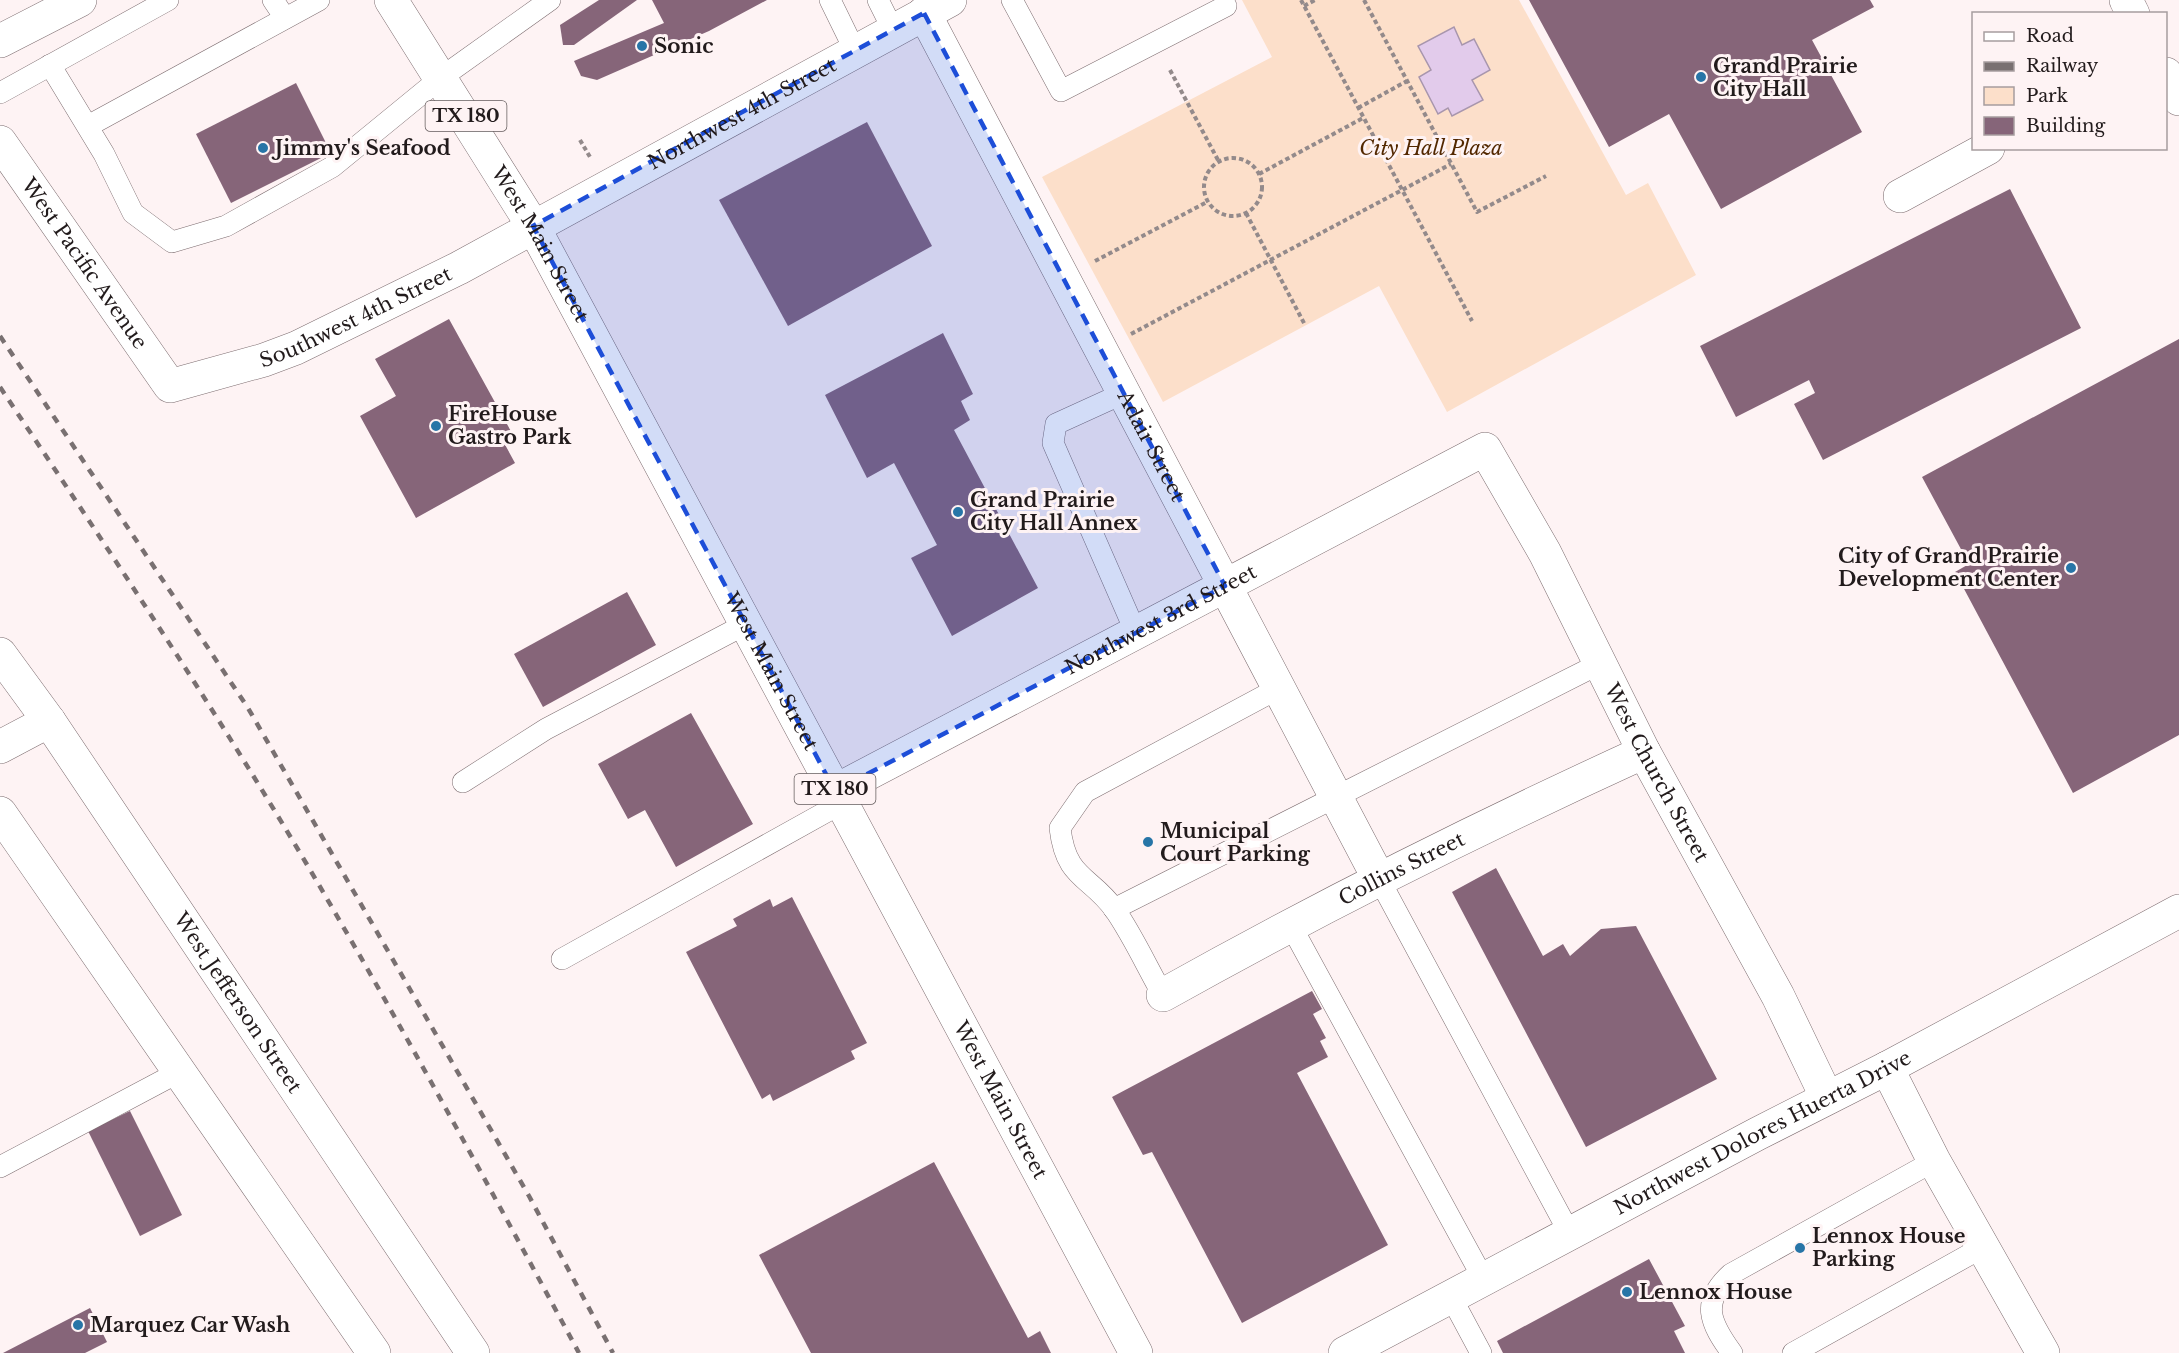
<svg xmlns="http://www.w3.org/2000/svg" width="2179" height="1353" viewBox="0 0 2179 1353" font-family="'Libre Baskerville',serif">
<rect width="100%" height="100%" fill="#fef3f4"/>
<path fill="#fcdfca" d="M1242,0h277l107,195 22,-12 48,92 -249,137 -68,-126 -216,116 -121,-225 230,-120z"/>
<path fill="#e2cbeb" stroke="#a896ad" stroke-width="1.5" d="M1454,27l8,18 12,-6 16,31 -18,10 11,20 -31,16 -4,-8 -10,6 -19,-37 12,-7 -13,-24z"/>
<g fill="#866579">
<path d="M599,0h38l-63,45h-11l-3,-20z"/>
<path d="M652,0h115l-58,31 -112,49 -16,-4 -7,-15 90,-38z"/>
<path d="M1529,0h341l4,7 -62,33 50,92 -141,77 -52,-95 -60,33z"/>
<path d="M296,83l35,70 -100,50 -35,-69z"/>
<path d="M867,122l65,124 -144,80 -69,-126z"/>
<path d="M2010,189l71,139 -258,132 -29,-56 21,-11 -6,-13 -73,37 -36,-71z"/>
<path d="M449,319l64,116 -10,6 12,22 -99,55 -56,-102 36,-20 -21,-37z"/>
<path d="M943,333l30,61 -12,7 9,19 -16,10 84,158 -86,48 -41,-78 26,-13 -43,-82 -27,15 -42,-83z"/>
<path d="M2179,339v396l-106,58 -118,-221 14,-8 -47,-87z"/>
<path d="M627,592l29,53 -113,62 -29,-53z"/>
<path d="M691,713l62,111 -77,43 -31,-57 -17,9 -30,-55z"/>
<path d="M1496,868l47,88 20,-12 7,12 31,-27 35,-3 81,153 -131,68 -134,-255z"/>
<path d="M792,897l75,146 -16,8 4,8 -82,42 -3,-7 -8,5 -76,-147 51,-26 -4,-7 37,-20 3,8z"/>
<path d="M1312,991l10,18 -9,5 13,24 -6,3 8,16 -31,16 91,172 -146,78 -90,-171 -9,3 -31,-58z"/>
<path d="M130,1111l52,104 -42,21 -52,-105z"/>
<path d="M934,1162l94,176 12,-7 11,22h-240l-52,-98z"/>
<path d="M1649,1259l36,67 -11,5 11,22h-182l-6,-12z"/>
<path d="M90,1308l17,34 -22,11h-82z"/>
</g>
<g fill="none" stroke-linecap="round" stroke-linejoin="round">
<defs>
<g id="service">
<path d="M273,0l12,18"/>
<path d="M830,0l25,51"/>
<path d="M878,0l15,30"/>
<path d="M1012,0l49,91 165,-85"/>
<path d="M50,65l54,89 29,59 39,29 54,-16 106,-59 110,-90 108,-77"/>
<path d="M0,93l168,-93"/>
<path d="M88,126l231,-126"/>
<path d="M1124,393l-68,31 -3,19 83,190"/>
<path d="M463,782l83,-53 200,-105"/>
<path d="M1379,879l191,355"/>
<path d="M1114,909l485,-245"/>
<path d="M1290,924l194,356"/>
<path d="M562,959l280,-156"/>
<path d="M1163,995c-16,-28 -30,-59 -48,-85 -25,-35 -49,-30 -55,-82l25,-36 194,-104"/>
<path d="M0,1167l179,-95"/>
<path d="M1451,1297l30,56"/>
<path d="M1732,1353c-22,-30 -32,-51 -1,-79l203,-113"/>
<path d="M1793,1353l190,-106"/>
</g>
<g id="minor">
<path d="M2126,0l7,14"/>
<path id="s1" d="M924,13l455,866"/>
<path d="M0,41l80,-41"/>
<path d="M2166,74l13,25"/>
<path id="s2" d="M0,142l170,244 94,-26 32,-12 163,-80 491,-268"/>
<path d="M1900,196l88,-48"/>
<path d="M0,747l49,-26"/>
<path id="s3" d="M835,791l650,-342 60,104 99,199 134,244 49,102"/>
<path id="s4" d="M1163,995c157,-88 317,-168 481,-243"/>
<path d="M1887,1068l47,93 109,192"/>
</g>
<g id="tertiary">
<path id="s5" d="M1345,1353l412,-219 130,-66 292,-157"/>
</g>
<g id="secondary">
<path id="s6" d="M0,654l49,67 424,632"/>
<path d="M0,813l374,540"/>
</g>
<g id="primary">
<path id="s7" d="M391,0l142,226 603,1127"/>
</g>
</defs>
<use href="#service" stroke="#7d6d70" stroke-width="22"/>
<use href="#minor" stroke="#7d6d70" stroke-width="34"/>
<use href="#tertiary" stroke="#7d6d70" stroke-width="34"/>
<use href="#secondary" stroke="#7d6d70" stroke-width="34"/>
<use href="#primary" stroke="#7d6d70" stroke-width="34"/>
<g stroke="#938a8b" stroke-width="4" stroke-dasharray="4.5 3" stroke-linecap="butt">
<path d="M1301,0l171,321"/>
<path d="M1364,0l113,212 69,-36"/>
<path d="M1304,6l11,-6"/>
<path d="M1170,70l49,92"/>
<path d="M1358,108l49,-27"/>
<path d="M580,140l10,17"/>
<circle cx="1233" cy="187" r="29"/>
<path d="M1259,174l104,-56"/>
<path d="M1246,213l59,112"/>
<path d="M1095,261l112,-59"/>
<path d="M1131,334l320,-170"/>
</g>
<use href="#service" stroke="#fff" stroke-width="21"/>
<use href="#minor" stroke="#fff" stroke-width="33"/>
<use href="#tertiary" stroke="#fff" stroke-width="33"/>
<use href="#secondary" stroke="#fff" stroke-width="33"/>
<use href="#primary" stroke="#fff" stroke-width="33"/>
<g stroke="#797071" stroke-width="4.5" stroke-dasharray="8 8" stroke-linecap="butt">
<path d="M0,336l248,372 281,488 84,157"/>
<path d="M0,387c106,159 212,317 309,481 94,160 182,322 270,485"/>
</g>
</g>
<path fill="#1d4ed8" fill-opacity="0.2" stroke="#1d4ed8" stroke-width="4.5" stroke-dasharray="12 8" stroke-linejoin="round" d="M924,13l301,573 -390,205 -302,-565z"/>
<g fill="#2775a7" stroke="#fef3f4" stroke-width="2">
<circle cx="642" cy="46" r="6"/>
<circle cx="1701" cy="77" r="6"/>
<circle cx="263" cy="148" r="6"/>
<circle cx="436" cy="426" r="6"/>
<circle cx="958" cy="512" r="6"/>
<circle cx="2071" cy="568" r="6"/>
<circle cx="1148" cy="842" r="6"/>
<circle cx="1800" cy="1248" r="6"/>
<circle cx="1627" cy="1292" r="6"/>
<circle cx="78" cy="1325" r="6"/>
</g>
<g text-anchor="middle" stroke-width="6" stroke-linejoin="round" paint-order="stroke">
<g fill="#fef3f4" stroke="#645c5d" stroke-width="1.5">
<rect x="425.5" y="101" width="81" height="30" rx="4.5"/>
<rect x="794.5" y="774" width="81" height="30" rx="4.5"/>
</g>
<g font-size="18" font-weight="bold" fill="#221b1c">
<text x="466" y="122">TX 180</text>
<text x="835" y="795">TX 180</text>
</g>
<g font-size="20" font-weight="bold" fill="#221b1c" stroke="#fef3f4" text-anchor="start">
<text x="654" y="53">Sonic</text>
<text x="1713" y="73">Grand Prairie<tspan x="1713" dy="23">City Hall</tspan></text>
<text x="275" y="155">Jimmy's Seafood</text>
<text x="448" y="421">FireHouse<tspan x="448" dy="23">Gastro Park</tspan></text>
<text x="970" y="507">Grand Prairie<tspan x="970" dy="23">City Hall Annex</tspan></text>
<text x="2059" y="563" text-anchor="end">City of Grand Prairie<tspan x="2059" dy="23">Development Center</tspan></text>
<text x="1160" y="838">Municipal<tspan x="1160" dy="23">Court Parking</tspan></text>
<text x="1812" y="1243">Lennox House<tspan x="1812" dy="23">Parking</tspan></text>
<text x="1639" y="1299">Lennox House</text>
<text x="90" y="1332">Marquez Car Wash</text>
</g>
<g font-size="20" fill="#221b1c" stroke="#fef3f4">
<text dy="7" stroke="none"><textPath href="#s2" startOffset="933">Northwest 4th Street</textPath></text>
<text dy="7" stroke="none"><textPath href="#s7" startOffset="286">West Main Street</textPath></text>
<text dy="7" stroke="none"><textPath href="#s2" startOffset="148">West Pacific Avenue</textPath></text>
<text dy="7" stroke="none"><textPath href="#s2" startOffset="496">Southwest 4th Street</textPath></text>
<text dy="7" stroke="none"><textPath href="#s1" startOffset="489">Adair Street</textPath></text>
<text dy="7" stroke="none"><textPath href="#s3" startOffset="368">Northwest 3rd Street</textPath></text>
<text dy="7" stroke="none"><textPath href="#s7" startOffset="772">West Main Street</textPath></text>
<text dy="7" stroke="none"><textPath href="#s3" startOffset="1101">West Church Street</textPath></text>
<text dy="7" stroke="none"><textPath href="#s4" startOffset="270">Collins Street</textPath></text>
<text dy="7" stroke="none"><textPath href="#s6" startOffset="422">West Jefferson Street</textPath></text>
<text dy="7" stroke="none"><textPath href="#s7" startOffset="1258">West Main Street</textPath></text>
<text dy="7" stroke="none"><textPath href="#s5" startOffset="472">Northwest Dolores Huerta Drive</textPath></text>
</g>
<g font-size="20" font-style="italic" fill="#532800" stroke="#fef3f4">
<text x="1431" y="155">City Hall Plaza</text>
</g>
</g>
<rect x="1972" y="12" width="195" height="138" fill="#fef3f4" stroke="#a69d9e" stroke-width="1.5"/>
<rect x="1984" y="32" width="30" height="9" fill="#ffffff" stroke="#a69d9e" stroke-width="1.5"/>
<text x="2026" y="42" font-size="18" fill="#221b1c">Road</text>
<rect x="1984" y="62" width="30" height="9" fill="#797071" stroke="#a69d9e" stroke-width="1.5"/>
<text x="2026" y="72" font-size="18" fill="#221b1c">Railway</text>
<rect x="1984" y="87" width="30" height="18" fill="#fcdfca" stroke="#a69d9e" stroke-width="1.5"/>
<text x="2026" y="102" font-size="18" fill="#221b1c">Park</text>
<rect x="1984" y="117" width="30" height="18" fill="#866579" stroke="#a69d9e" stroke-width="1.5"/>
<text x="2026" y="132" font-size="18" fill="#221b1c">Building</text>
</svg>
